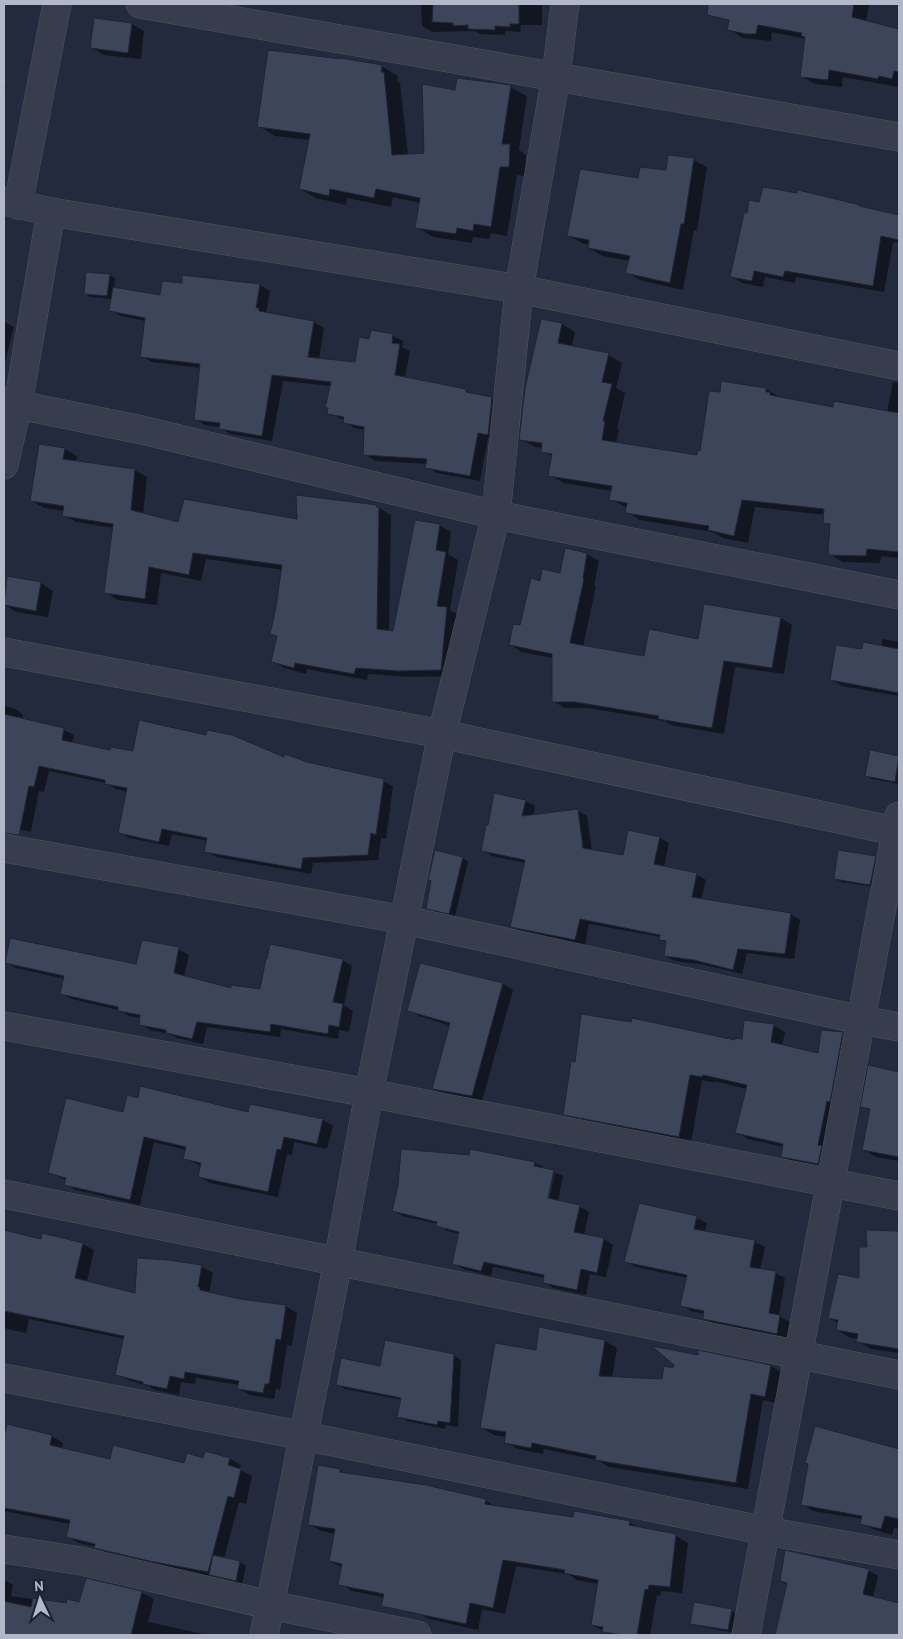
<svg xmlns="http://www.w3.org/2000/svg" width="903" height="1639" viewBox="0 0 903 1639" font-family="'PT Sans',sans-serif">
<rect width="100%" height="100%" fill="#232a3d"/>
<g fill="#0007" fill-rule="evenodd">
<path d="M421,4h121v21h-21l-1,7 -15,-1v4l-25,-1 -6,-3 -42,1 -10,-6z"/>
<path d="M734,4h135l-3,18 33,8v57l-56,-10 -1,10 -27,-3 -14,-8 5,-37 -34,-7 -1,9 -28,-3 -14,-9z"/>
<path d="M132,24l12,7 -3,28 -37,-4 -13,-8z"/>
<path d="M381,66l17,10 -1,5 3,2 8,72 17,-1 31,-63 54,-4 17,9 -8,54 7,5 -1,21 -8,-1 -10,61 -16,-3 -2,6 -16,-2 -1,6 -39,-6 -16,-10 3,-24 -27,-6 -2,10 -44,-9 -1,7 -30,-7 -16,-9 10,-49 -35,-4 -16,-10z"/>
<path d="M4,85l2,2 -2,8z"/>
<path d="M693,160l14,7 -10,64 -3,-1 -11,60 -43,-10 -13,-8 3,-11 -27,-5 -14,-8 1,-3 -8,-2 -14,-8 71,-56 28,-8z"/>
<path d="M760,204l103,4 36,8v27l-6,-1 -9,50 -88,-15 -1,6 -30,-6 -2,10 -21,-4 -11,-7 17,-61z"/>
<path d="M109,275l6,3 -1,11 47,8 22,-13 77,1 10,6 -4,23 48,8 10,6 -5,31 37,5 14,-23 22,-6 11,6 -1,6 8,4 -5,27 61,12 8,5 18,3 10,6 -3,36 -11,-2 -8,43 -43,-8 -10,-6v-3l-52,-3 -10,-7v-24l-11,-2 -10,-6v-2l-16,-7 3,-27 -48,-5 -11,60 -42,-7 -10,-7 -15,-2 -10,-6 6,-51 -49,-6 -10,-6 3,-35 -24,-5 -11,-6 2,-11 -21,-2 -6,-3z"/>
<path d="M4,322l10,5 -10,39z"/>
<path d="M562,324l13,8 -3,15 36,8 14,8 -6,25 9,5 -8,36 2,1 -3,13 82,14 23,-63 45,-5 14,8 54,11 53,4 6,-30 6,1v175l-18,-2 -1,7 -37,-1 -14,-8 2,-28 -7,-4 1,-7 -70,-8 -7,36 -25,-5 -10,-6 -73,-12 -13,-8v-4l-16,-9 1,-8 -48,-8 -14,-8 3,-18 -11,-6 1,-3 -8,-1 -14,-8z"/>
<path d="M64,449l13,7 -1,6 59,8 12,7 -4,37 36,9 119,-3 78,-14 15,9 -2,116 5,1 45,-107 12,7 -3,22 10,6 -8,50 9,5 -6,61 -41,1 -44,-3 -1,6 -60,-11 -1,5 -22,-6 -12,-7 6,-24 -7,-4 12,-63 -77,-11 -5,22 -40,-8 -4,32 -39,-5 -12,-7 8,-65 -38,-6 -12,-7 1,-4 -21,-3 -12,-7z"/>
<path d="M587,554l12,7 -5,25h2l-13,61 62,10 136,-39 11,7 -8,49 -49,-7 -11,67 -53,-9 -6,-4 -77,-13h-23l-12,-7v-43l-31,-6 -12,-7 11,-19 20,-44 20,-7z"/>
<path d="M8,577l33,6 12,8 -5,26 -32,-5 -12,-8z"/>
<path d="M883,639l16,3v54l-57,-10 -11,-6 32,-29 18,-4z"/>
<path d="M4,706l9,2 10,6 -1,6 42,10 10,5 -2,9 39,8 173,6 99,23 10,5 -7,53 -5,-1 -3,22 -65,3 -2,11 -95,-17 -10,-6 2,-10 -36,-7 -3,12 -40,-8 -10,-6 9,-40 -12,-3 -10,-6 -57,-12 -5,21 -5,-1 -8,41 -27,-6z"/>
<path d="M871,751l28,6v27l-27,-5 -6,-4z"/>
<path d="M525,801l10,5 -2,10 45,-5 9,5 5,35 32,5 36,-18 9,5 -5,24 32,7 10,6 -5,20 89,14 10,6 -6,39 -47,-6 -5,21 -37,-9 -30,-4 -10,-5 2,-13 -7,-4 1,-2 -72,-13 -4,21 -64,-13 -10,-6 15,-63 -34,-7 -10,-6z"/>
<path d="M875,856l6,4 -5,27 -35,-5 -6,-3z"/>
<path d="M463,858l5,4 -13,54 -21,-5 -6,-3z"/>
<path d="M178,949l11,6 -5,22 48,12 29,1 81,-30 10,6 -8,39 9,6 -4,21 -10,-2 -1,9 -57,-10 -1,8 -73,-10 -4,17 -26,-6 -7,-4 -20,-4 -10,-6 1,-6 -12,-2 -10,-6 -47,-11 -11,-6 4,-14 -49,-11 -10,-6 131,4z"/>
<path d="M503,984l10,6 -31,111 -38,-6 -11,-6 18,-63 -32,-10 -10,-6z"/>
<path d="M773,1025l12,7 -3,14 37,8 23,-21 12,7 -25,130 -36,-7 -11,-7 2,-9 -36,-8 -11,-7 10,-43 -33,-8v2l-12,-3 -11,63 -115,-22 -12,-7 172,-73 7,-1z"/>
<path d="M885,1070l14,3v88l-23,-4 -12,-7z"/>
<path d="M251,1105l72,15 10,6 -6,23 -33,-7 -2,13 -5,-1 -9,43 -68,-14 -10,-6 1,-11 -16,-7 1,-9 -32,-8 -14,63 -64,-15 -10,-6v-4l-17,-8 75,-59 125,1z"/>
<path d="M535,1163l28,13 -5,25 22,6 9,5 -5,23 20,4 9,6 -7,32 -16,-3 -4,21 -33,-7 -9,-6 1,-4 -52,-11 -2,9 -28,-7 -10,-6 7,-29 -13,-3 -9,-7 -35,-8 -10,-5zM552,1172h3l-7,32h-2z"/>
<path d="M640,1205l57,13 10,5 -2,9 50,10 10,5 -5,23 15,3 10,5 -6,38 11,6 -3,17 -73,-15 -10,-5 1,-5 -14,-3 -9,-6 6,-27 -52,-11 -10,-5z"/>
<path d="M4,1231l38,9 1,-5 40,9 11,6 -7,32 49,13 65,-28 12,6 -4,20 31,8 45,5 12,7 -5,33 -5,-1 -7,45 -4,-1 -2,10 -24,-4 -11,-6v-4l-43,-7 -1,6 -14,-2 -2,13 -24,-5 -7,-4 -20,-6 -12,-6 9,-35 -96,-20 -3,14 -22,-5z"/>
<path d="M868,1232h31v121l-28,-4 -13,-8v-2l-7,-1 -14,-8 1,-7 -9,-6 31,-38 8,-31z"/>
<path d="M540,1329l65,12 12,7 -5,30 51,2 11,-11 1,-5 24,-8 72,10 12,7 -6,30 -14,-3 -15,89 -139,-22 -12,-7 -53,-11 -1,5 -25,-5 -13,-7 1,-5 -12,-2 -12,-7 55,-76z"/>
<path d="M453,1355l8,5 -3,67 -12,-2 -1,4 -38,-8 -8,-5 3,-16 -57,-11 -8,-5 44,-17z"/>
<path d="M8,1426l44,10 11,7 -1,6 48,12 75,3 19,-4 26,-1 11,6 -1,5 12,6 -6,28 -7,-2 -15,57 16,3 6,4 -4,18 -135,-30 -11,-7 -17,-4 -11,-6 2,-13 -66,-13v-70z"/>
<path d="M816,1427l83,23v79l-5,-1 -2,7 -20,-6 -10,-6 1,-4 -50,-8 -10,-6z"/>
<path d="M340,1470l7,5 138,25 11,7 78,11 56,4 9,6 37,8 12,7 -6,50 -21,-2 -1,5 -3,-1 -7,40h-39l-19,-10 7,-41 -22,-4 -9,-6 -52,-8 -11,48 -23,-5 -4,21 -49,-11 -37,-20 -40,-8 -12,-7 3,-16 -13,-7 5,-27 -14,-3 -12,-7z"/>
<path d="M868,1570l10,6 -5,21 26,7v31h-123l12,-50 -7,-4z"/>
<path d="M4,1580l9,5 -2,11 56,8h13l61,-12 13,7 -6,23 60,13h-204z"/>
<path d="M731,1610l6,4 -3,19 -37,-7 -6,-3z"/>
</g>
<g fill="#3d455a" stroke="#1e2434">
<path d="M433,4h86v20h-9v3l-15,-1v4l-27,-1v-4l-15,1v-3l-21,-1z"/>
<path d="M708,4h146l-2,13 47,12v43l-5,-1 -2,8 -13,-3 -1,3 -49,-9 -1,10 -28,-3 5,-40 -4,-1 1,-3 -44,-8 -2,9h-10l-19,-4 2,-10 -22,-5z"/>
<path d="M94,18l38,5 -4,30 -38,-5z"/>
<path d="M268,50l73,9v-1l41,7 -1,7h3l8,83 32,-2 -2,-69 33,6 2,-12 54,7 -9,59h8l-1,23h-9l-9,60 -17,-3 -1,7 -16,-3 -1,6 -41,-6 5,-30 -44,-9 -2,9 -44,-9 -1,7 -30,-7 11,-55 -53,-7z"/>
<path d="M668,155l26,3 -10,66h-3l-11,59 -45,-10 5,-17 -42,-8 1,-8 -22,-4 13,-67 58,9 2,-11 26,3z"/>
<path d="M763,187l34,6 1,-3 62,15 -1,1 40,9v25l-18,-4 -8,50 -88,-15 -2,6 -29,-6 -2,10 -22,-4 14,-64h3l2,-13 10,2z"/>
<path d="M86,272l24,2 -3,22 -23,-2z"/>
<path d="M182,275l78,9 -4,24h3v3l55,10 -6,36 47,5 4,-25 10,2 2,-9 22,4 -1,9 8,1 -5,31 71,14v3l26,5 -4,38 -10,-2 -8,43 -45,-8 2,-9 -64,-4 1,-28 -21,-4 1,-6 -17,-3 1,-6h-3l6,-26 -59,-7 -10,61 -43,-7 1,-6 -26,-3 6,-56 -60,-7 5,-39 -36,-7 4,-24 47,8 2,-14 20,2z"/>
<path d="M541,319l21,4 -4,20 51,10 -7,29 10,2 -9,37h2l-3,19 95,15 1,-5 2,1 9,-60 11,1 1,-11 45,7v4h4v3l63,12 1,-6 65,12v139l-32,-3 -1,7 -38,-1 2,-31 -7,-1 1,-14 -82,-9 -8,36 -26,-6 1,-4 -84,-13 2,-10 -18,-3 3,-14 -64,-10 4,-22 -11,-2 1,-9 -23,-3 6,-52z"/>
<path d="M39,444l26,4 -2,11 72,10 -4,41 47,12 6,-23 113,20 -1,-24 81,10 -1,2h3l-2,122 16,2 22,-111 25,4 -4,26 10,2 -9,54 10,1 -6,63 -42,1 -43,-3 -2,6 -59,-11 -1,5 -23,-6 6,-26 -7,-2 6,-27 6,-42 -89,-12 -4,22 -40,-8 -4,32 -41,-6 9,-69 -51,-8 2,-10 -34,-5z"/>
<path d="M565,548l22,5 -4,25 1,1 -14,64 74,13 5,-27 49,10 6,-35 77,13 -9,51 -48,-7 -12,67 -54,-9 1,-3 -84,-14h-23v-48l-43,-9 4,-21 7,1 11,-47 9,3 2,-12 18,4z"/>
<path d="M7,576l34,6 -5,29 -32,-6z"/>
<path d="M863,642l36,7v44l-69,-13 6,-35 26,4z"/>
<path d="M4,714l60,14 -2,12 48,10 1,-3 22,4 6,-31 67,15 1,-5 25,5 52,22 1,-3 22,8 77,17 -8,56 -5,-2 -3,22 -65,3 -2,11 -97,-17 3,-14 -45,-9 -3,13 -41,-9 9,-45 -22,-4v-4l-66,-14 -5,21 -5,-1 -10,49 -15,-2z"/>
<path d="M870,750l29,6 -4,26 -30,-6z"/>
<path d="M494,793l32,7 -4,16 56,-7 5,39 40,7 5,-25 32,7 -6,27 43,9 -5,24 99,16 -6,41 -47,-5 -5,21 -39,-10 -30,-4 2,-15 -7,-1 1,-5 -80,-16 -5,21 -65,-13 15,-67 -44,-9 5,-26h2z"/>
<path d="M435,850l28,7 -14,57 -23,-5 5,-28 -3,-1z"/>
<path d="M838,850l38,6 -6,29 -36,-6z"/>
<path d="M10,938l126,26 6,-24 37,7 -5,26 57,15v-3l29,4 6,-31 1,1 3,-15 73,15 -10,43 10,2 -4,23 -10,-2 -1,9 -57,-10 -1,8 -73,-10 -5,17 -26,-6v-3l-27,-5 1,-10 -22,-4v-4l-58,-13 4,-18 -59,-13z"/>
<path d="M420,963l83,20 -31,113 -40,-7 18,-66 -43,-12z"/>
<path d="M581,1014l50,8 1,-4 103,22v-2l7,1 2,-19 30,4 -3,18 47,11 3,-23 22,2 -13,70 -3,-1 -9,44 4,1 -4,18 -37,-7 2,-13 -48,-11 12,-48 -44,-10 -1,2 -12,-2 -11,62 -116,-22 8,-54 4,1z"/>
<path d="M868,1065l31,7v85l-37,-7 8,-41 -10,-2z"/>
<path d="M140,1086l108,26 2,-8 73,15 -6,25 -33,-7 -3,13 -4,-1 -9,43 -70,-15 3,-14 -18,-4 3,-12 -42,-10 -14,63 -66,-15 2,-7 -18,-5 18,-75 57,14 4,-17 11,3z"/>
<path d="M401,1149l68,6 1,-6 65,13 -1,4 20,4 -6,28 32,7 -6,27 30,6 -7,35 -16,-4 -4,21 -34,-7 1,-8 -60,-13 -3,9 -29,-7 7,-32 -23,-6 1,-4 -45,-11 6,-25z"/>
<path d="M639,1203l58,13 -3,13 61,11 -5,27 26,4 -7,42 11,2 -3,19 -74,-15 1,-8 -24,-5 7,-31 -63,-13z"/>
<path d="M4,1230l37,9 1,-6 41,10 -8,35 60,15 2,-35 31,2 34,5 -4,22h2v3l40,9 46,6 -5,35 -5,-1 -7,45h-4l-2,9 -26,-4 2,-8 -54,-9 -1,7 -14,-3 -3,13 -24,-5v-2l-28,-7 9,-39 -120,-25z"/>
<path d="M866,1230l33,1v118l-43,-7 2,-8 -22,-4 2,-10 -10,-2 10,-44 21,4v-31h8z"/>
<path d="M539,1327l66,13 -6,36 63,3 2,-13 9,2 1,-3 -22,-19 46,9v-5l73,15 -6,32 -14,-3 -15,89 -141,-23 1,-4 -64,-13 -1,5 -27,-5 2,-11 -26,-4 15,-85 41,7z"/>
<path d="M385,1340l69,14 -4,69 -12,-2 -1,4 -40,-8 4,-19 -65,-13 5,-27 39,8z"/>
<path d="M7,1424l45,11 -2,10 60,14 3,-14 71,18 3,-10 16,5 2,-7 25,7 -2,7 13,4 -7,29 -6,-2 -20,76 -59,-11 -55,-13 1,-4 -29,-7 4,-17 -66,-12v-72z"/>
<path d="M815,1426l84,23v70l-14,-3 -4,13 -21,-5 2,-8 -61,-11 7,-41 -3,-1z"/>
<path d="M318,1465l22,4v3l86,13 60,14 -1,5 88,13 1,-6 56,10 -1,4 47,9 -6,53 -21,-2 -1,5 -3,-1 -8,46h-14l-21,-3 1,-5 -12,-2 7,-45 -34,-7 1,-3 -62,-10 -10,48 -23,-5 -4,21 -85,-18 3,-12 -46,-9 4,-21 -13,-3 6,-32 -27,-4z"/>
<path d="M785,1550l84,19 -6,25 36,9v32h-124l12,-52 -7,-2z"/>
<path d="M213,1555l27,6 -4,20 -27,-6z"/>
<path d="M86,1578l56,13 -11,44h-127v-34l27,6 2,-9 33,5 1,-4 12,3z"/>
<path d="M694,1602l38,7 -4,21 -38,-6z"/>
</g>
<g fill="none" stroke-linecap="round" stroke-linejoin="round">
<defs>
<g id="minor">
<path d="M140,4l759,133"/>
<path d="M4,201l47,11 468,77 380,77"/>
<path d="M18,205l39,-201"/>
<path d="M4,402l138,28 354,85 403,80"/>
<path d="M4,465l14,-61 33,-192"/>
<path d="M4,652l438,82 457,98"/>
<path d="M4,848l401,72 456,100 38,7"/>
<path d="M4,1026l365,67 530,103"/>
<path d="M4,1194l895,181"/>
<path d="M4,1378l300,58 462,95 133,24"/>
<path d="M4,1549l77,12 189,44 147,30"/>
<path d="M264,1635l74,-373 31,-169 73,-359 54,-219 23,-226 37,-213 9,-72"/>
<path d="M746,1635l153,-819"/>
</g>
</defs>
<use href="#minor" stroke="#4f5565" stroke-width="29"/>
<use href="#minor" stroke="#373d4d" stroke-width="28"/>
</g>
<rect width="903" height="1639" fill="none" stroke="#b3b8c8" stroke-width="10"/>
<g transform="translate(40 1599) rotate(356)" stroke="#1c2232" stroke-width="4" paint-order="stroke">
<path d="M0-4L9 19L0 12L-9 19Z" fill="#b3b8c8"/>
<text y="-8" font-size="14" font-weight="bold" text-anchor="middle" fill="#b3b8c8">N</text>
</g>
</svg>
